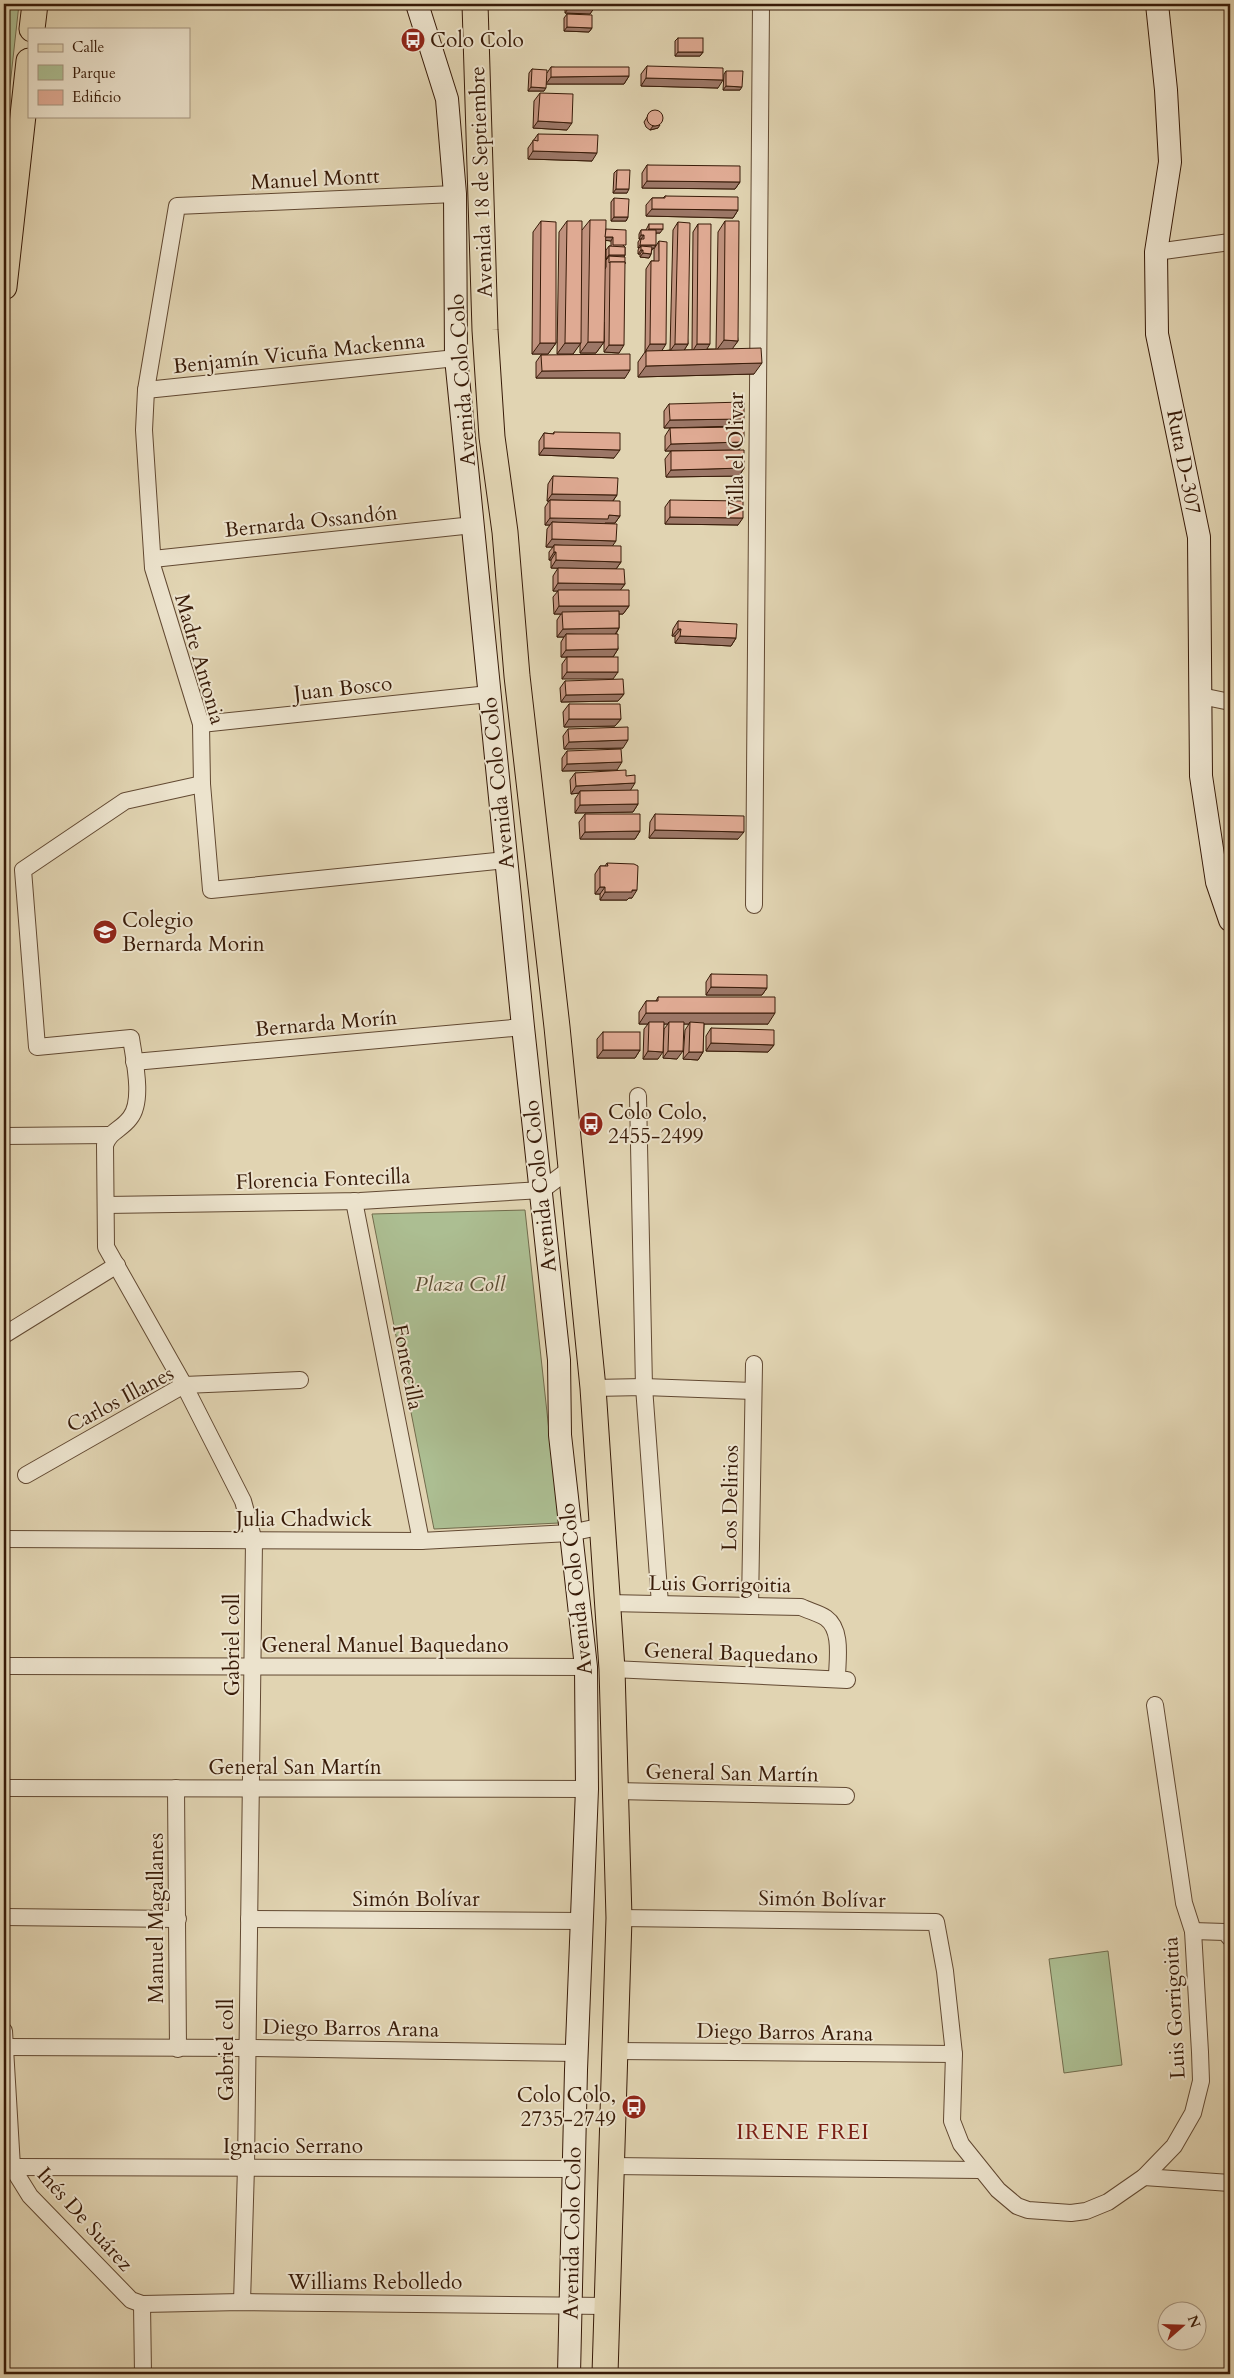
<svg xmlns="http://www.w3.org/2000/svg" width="1234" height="2378" viewBox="0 0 1234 2378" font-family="Cardo,serif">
<rect width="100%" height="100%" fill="#e1d4b2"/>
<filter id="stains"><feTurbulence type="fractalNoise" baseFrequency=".004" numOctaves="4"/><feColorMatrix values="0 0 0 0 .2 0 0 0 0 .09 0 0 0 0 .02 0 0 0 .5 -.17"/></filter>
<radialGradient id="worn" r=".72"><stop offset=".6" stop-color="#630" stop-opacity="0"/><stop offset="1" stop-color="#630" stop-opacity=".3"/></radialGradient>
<g fill="#acbe92" stroke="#726c4d">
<path d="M4,4h15l-15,136z"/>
<path d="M525,1210l34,313 -125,6 -62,-315z"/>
<path d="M1108,1951l14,114 -58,8 -15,-114z"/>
</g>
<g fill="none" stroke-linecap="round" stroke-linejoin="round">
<defs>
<g id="street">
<path d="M455,194l-278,12 -31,184 -2,40 9,138 48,156 1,60 9,106 295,-30"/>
<path d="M1156,252l74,-10"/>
<path d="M146,390l310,-32"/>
<path d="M153,559l320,-34"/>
<path d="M1201,696l29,6"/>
<path d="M201,724l288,-30"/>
<path d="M202,784l-77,17 -102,69 14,177 94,-9c3,21 13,63 -1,80 -9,12 -20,13 -25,27l1,102 78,138 59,116 11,40 -8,626 -4,135"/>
<path d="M754,905l7,-901"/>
<path d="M134,1062l389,-35"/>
<path d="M638,1096l6,291 16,217"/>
<path d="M4,1136l105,-1"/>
<path d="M354,1201l67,340"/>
<path d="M106,1205l254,-4 182,-11 28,-21"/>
<path d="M4,1335l113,-70"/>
<path d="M593,1388l51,-1 109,4"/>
<path d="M26,1475l158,-90 116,-5"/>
<path d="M4,1539l417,2 149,-8 33,-7"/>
<path d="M608,1603l193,4c8,4 18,6 25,11 17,12 11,43 11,60"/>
<path d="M750,1606l4,-242"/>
<path d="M4,1666l582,1"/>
<path d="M612,1669l235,11"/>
<path d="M4,1788l583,1"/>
<path d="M176,1788l2,261"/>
<path d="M616,1791l230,5"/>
<path d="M4,1917l174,2"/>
<path d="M619,1918l317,4 9,49 9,83 -2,67 9,23 37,46 19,16 11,4 43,3 15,-2 22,-9 36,-25 30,-31 19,-33 8,-32 -1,-29 -7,-121 -9,-28 -29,-198"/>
<path d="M249,1919l334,2"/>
<path d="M1193,1931l32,1 5,6"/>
<path d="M4,2031l8,136 18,29 101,104 11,4 100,-2 365,4"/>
<path d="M5,2047l242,1 330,5"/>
<path d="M616,2051l338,3"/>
<path d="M612,2166l368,4"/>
<path d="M12,2167l562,2"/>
<path d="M1144,2177l86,6"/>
<path d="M142,2304l1,70"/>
</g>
<g id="secondary">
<path d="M417,4l30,95 8,95 1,164 67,669 36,333 1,75 26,232 1,122 -11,281 -7,304"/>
<path d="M1157,4l9,86 4,72 -14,90 1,82 42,203 2,239 16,106 13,38"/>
</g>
<g id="primary">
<path d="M475,4l10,326 7,107 13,95 12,144 40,351 36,361 19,281 7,249 -14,456"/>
<path d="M32,29l3,-25"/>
<path d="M4,287l25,-226"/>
</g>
</defs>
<use href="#street" stroke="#624932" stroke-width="18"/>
<use href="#secondary" stroke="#381b08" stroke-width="24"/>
<use href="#primary" stroke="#381b08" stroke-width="27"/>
<use href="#street" stroke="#ece3cd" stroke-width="16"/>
<use href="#secondary" stroke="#ece3cd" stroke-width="22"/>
<use href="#primary" stroke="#e1d4b2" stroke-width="25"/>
</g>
<g fill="#c0927e" stroke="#381b08" fill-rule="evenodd">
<path d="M565,4h30l-5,10 -25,-1z"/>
<path d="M567,14l25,14 -3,4 -25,-1v-13z"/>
<path d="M678,38l25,14 -3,4h-25v-15z"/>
<path d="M647,66l71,22 -77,-2v-12z"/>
<path d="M551,67l78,9 -5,8h-78l-2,7h-16l1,-18 3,-4 15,4z"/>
<path d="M726,71l14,19h-17l1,-16z"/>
<path d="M540,93l27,37 -34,-2 1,-27z"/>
<path d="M651,111l7,17 -8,2 -4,-3 -2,-5z"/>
<path d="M538,134l54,27 -64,-2v-11z"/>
<path d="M647,165l93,17 -5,7 -93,-1v-15z"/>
<path d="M617,170l10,23h-14l1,-20z"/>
<path d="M665,196l73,14 -5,8 -87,-2v-11l6,-7h11z"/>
<path d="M614,198l14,19 -2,4h-15v-19z"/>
<path d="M590,220l16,9 19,18v8l-1,2 -5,96 -15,-1v-30v20l-8,11h-16v-10l-7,11h-16l2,-122 8,-11 15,9zM605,240l6,1v5h-2l-3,4v9h1l-1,1v7l-1,2z"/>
<path d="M541,221l15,122 -8,11h-16l1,-122z"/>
<path d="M725,221l13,120 -6,7 22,26 -116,3v-15l7,-10 1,-83 5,-8h3v-12l5,-8 3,110 8,-1 3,-120 5,-8 10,122 -4,6h8l1,-118 5,-8 9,125h9l2,-117z"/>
<path d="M649,224l11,9h-4l-3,16h-1l-1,5 -2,4 -9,-1v-3h-2v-4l1,-2h-1v-6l2,-3h-1v-5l2,-4h5z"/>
<path d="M541,355l84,23h-89v-16z"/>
<path d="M669,404l70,22 -75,2v-17z"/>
<path d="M670,428l69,22 5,18 -5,8 -73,1 -1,-18 6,-8h-6v-15z"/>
<path d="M554,432l60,26 -75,-3v-14l5,-8 9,1z"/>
<path d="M553,476l64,19 -4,6 7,15 -5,7h-10l7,23 9,16 -5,7 9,15 -5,6 9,16 -6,8h-4v14l-3,6 2,15 -5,8 -51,22v-15l5,-7h-6v-15l3,-5h-7v-17l4,-6h-7l-1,-17 5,-6h-5v-15l5,-8 48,1 -55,-1v-8h-2v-8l4,-5h-7l1,-18 3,-4h-5v-18l4,-6h-2l1,-17z"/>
<path d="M670,500l68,25 -73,-1v-17z"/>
<path d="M678,621l58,17 -5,8 -56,-3v-7h-3l1,-7z"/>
<path d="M565,681l59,13 -6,7 -57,1 -1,-14z"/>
<path d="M569,704l52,15 -6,7 -51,1 -1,-15z"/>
<path d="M568,729l55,19 -59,1 -1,-13z"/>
<path d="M567,751l50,19 -55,1v-13z"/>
<path d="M575,773l51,3 4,14 8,14 -5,8 -58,1v-14l4,-6 -8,1 -1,-14z"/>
<path d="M585,814l55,17 -5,8h-55l-1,-17z"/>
<path d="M655,814l83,25 -89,-1 1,-16z"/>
<path d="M607,863l25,35h-3l-2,2h-27v-6h-5v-20l5,-8h5z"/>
<path d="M711,974l56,14 -5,7h-56v-13z"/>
<path d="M658,997l110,27h-64l-1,28 -5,8 -15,-1 2,-29 4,-6h-6l-6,35 -14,-1 1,-29 4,-5h-4l-6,35h-15l1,-30 4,-5h-9v-12l7,-11h10z"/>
<path d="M711,1028l63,17 -6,7 -62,-1v-15z"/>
<path d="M603,1032l37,18 -5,8h-38v-19z"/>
</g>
<g fill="#9c7767" stroke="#381b08">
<path d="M570,6l25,1 -5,7 -25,-1z"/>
<path d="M567,27l25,1 -3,4 -25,-1z"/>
<path d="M678,52h25l-3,4h-25z"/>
<path d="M629,76l-5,8h-78l5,-7z"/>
<path d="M646,78l77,2 -5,8 -77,-2z"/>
<path d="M726,86l16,1 -2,3h-17z"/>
<path d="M531,87l15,1 -2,3h-16z"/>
<path d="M538,121l34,2 -5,7 -34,-2z"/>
<path d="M660,125l-2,3 -8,2 3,-4z"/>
<path d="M533,151l64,2 -5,8 -64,-2z"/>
<path d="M647,181l93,1 -5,7 -93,-1z"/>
<path d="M616,189h13l-2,4h-14z"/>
<path d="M652,209l86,1 -5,8 -87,-2z"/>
<path d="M614,217h14l-2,4h-15z"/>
<path d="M649,229h14l-3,4h-14z"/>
<path d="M641,235h3l-3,4h-2z"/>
<path d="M605,237h8l-2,4 -9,-1z"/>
<path d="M640,245h16l-3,4 -12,-1v-2l-2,2h-1z"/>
<path d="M641,250h2l-3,4h-2z"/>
<path d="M643,253l8,1 -2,4 -9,-1z"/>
<path d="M609,255h16l-2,4 -14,-3 -2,3h-1z"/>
<path d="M724,340l14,1 -8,11 -14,-1z"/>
<path d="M588,342h16l-8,11h-16z"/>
<path d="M540,343h16l-8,11h-16z"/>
<path d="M565,343h16l-8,11h-16z"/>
<path d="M650,344h16l-5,8h-16z"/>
<path d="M675,344h13l-5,8 -13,-1z"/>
<path d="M697,344h13l-5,8h-13z"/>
<path d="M609,345h15l-5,8 -15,-1z"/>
<path d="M762,363l-8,11 -116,3 8,-11z"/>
<path d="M630,370l-5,8h-89l6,-7z"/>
<path d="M744,419l-5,7 -75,2 6,-8z"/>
<path d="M744,442l-5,8 -74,1 6,-7z"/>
<path d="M544,448l76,2 -6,8 -75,-3z"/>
<path d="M744,468l-5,8 -73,1 5,-7z"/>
<path d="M552,494l65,1 -5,7 -62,-2 -1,1h-2z"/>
<path d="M609,515l11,1 -5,7h-10l-2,3 -51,-4 -2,3h-5l5,-7z"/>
<path d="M670,517l73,1 -5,7 -73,-1z"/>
<path d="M552,539l64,2 -5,7 -57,-3 -1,2h-7z"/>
<path d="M554,552h2l-5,8h-2z"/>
<path d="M556,560l65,2 -5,7 -65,-1z"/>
<path d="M558,583l67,1 -6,8 -66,-1z"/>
<path d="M559,606h70l-6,8h-69z"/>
<path d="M619,628l-5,8 -48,-2 -2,3h-7l6,-8z"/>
<path d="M678,629h3l-6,7h-3z"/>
<path d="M680,636l56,2 -5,8 -56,-3z"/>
<path d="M618,649l-5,8h-52l5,-7z"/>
<path d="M567,672h51l-5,7h-51z"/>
<path d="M624,694l-6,7 -57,1 5,-7z"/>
<path d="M569,719h52l-6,7 -51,1z"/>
<path d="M628,740l-5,8 -59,1 5,-7z"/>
<path d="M622,762l-5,8 -55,1 5,-7z"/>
<path d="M635,783l-5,8h-50l-1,2 -8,1 5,-8z"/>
<path d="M638,804l-5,8 -58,1 5,-8z"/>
<path d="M655,830l89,2 -6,7 -89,-1z"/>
<path d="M640,831l-5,8h-55l5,-7z"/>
<path d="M600,887h5l-5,7h-5z"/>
<path d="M637,890l-5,8h-3l-2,2h-27l5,-8z"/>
<path d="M711,987l56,1 -5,7h-56z"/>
<path d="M646,1013h129l-7,11h-78v-2l-1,2h-20v-2l-1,2h-19v-2l-1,2h-9z"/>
<path d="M711,1043l63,2 -6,7 -62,-1z"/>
<path d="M603,1050h37l-5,8h-38z"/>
<path d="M648,1051l15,1 -5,7h-15z"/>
<path d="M668,1051h15l-6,8 -14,-1z"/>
<path d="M689,1052h14l-5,8 -15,-1z"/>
</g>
<g fill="#dfaa93" stroke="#381b08">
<path d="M570,4h25v3l-25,-1z"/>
<path d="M567,14l25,1v13l-25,-1z"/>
<rect x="678" y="38" width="25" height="14"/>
<path d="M647,66l76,2v12l-77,-2z"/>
<path d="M551,67h78v9l-78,1z"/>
<path d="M532,69l15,1 -1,18 -15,-1z"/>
<path d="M726,71h17l-1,16 -16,-1z"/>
<path d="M540,93l33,1 -1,29 -34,-2z"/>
<circle cx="655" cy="118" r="8"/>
<path d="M538,134l60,1 -1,18 -64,-2v-11l5,1z"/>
<path d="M647,165l93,1v16l-93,-1z"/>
<path d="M617,170h13l-1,19h-13z"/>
<path d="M665,196l73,1v13l-86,-1v-11h13z"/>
<path d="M614,198l15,1 -1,18h-14z"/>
<path d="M590,220h16l-2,122h-16z"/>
<path d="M541,221l15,1v121h-16z"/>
<path d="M567,221h15l-1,122h-16z"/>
<path d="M725,221h14l-1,120 -14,-1z"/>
<path d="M678,222l12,1 -2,121h-13z"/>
<rect x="649" y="224" width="14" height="5"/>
<path d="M698,224h13l-1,120h-13z"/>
<path d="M606,229l20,1v15h-13v-8h-8z"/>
<path d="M641,230h15v15h-16l1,-6h3v-4h-3z"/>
<path d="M659,241l8,1 -1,102h-16l1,-83h8z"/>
<path d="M609,246l16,1v8h-16z"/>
<path d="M641,246l11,1 -1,7 -8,-1v-3h-2z"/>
<path d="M609,256l16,1v7v-2h-15l-1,1z"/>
<path d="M610,262h15l-1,83h-15z"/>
<path d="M761,348l1,15 -116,3v-15z"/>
<path d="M630,354v16l-88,1 -1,-16z"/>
<path d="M744,402v17l-74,1 -1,-16z"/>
<path d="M744,427v15l-73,2 -1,-16z"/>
<path d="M554,432l66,1v17l-76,-2v-15l10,1z"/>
<path d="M744,450v18l-73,2v-19z"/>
<path d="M553,476l65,2 -1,17 -65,-1z"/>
<path d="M550,500l70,1v15l-11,-1 -1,4 -58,-1z"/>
<path d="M670,500l73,1v17l-73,-1z"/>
<path d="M552,522l65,2 -1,17 -64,-2z"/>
<path d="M554,545l67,1v16l-65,-2v-8h-2z"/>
<path d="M558,568l66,1 1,15 -67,-1z"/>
<path d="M558,590h71v16h-70z"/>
<path d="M619,611v17l-56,1 -1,-17z"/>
<path d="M678,621l59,3 -1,14 -56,-2 1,-7h-3z"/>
<path d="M566,634h52v15l-52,1z"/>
<rect x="567" y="657" width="51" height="15"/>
<path d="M623,679l1,15 -58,1 -1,-14z"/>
<path d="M569,704h51l1,15h-52z"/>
<path d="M628,727v13l-59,2 -1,-13z"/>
<path d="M621,749l1,13 -55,2v-13z"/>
<path d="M626,770v6l9,-1v8l-59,3 -1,-13z"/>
<path d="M638,790v14l-58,1v-14z"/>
<path d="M585,814h55v17l-55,1z"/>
<path d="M655,814l89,2v16l-89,-2z"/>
<path d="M607,863l27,1 4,2 -1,24h-5v2h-27v-5h-5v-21h8z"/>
<path d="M711,974l56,1v13l-56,-1z"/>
<path d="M658,997h117v16h-129v-12h12z"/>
<path d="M649,1022h15l-1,30 -15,-1z"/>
<path d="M669,1022h15l-1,29h-15z"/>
<path d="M690,1022l14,1 -1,29h-14z"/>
<path d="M711,1028l63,2v15l-63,-2z"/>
<rect x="603" y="1032" width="37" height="18"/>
</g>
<defs>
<symbol id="bus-disc" viewBox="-11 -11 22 22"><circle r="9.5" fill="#8f2418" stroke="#ece3cd"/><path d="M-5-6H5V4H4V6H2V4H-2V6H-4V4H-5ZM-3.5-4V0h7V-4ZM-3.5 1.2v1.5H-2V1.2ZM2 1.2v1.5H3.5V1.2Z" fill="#fff"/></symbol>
<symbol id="school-disc" viewBox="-11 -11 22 22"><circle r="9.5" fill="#8f2418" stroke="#ece3cd"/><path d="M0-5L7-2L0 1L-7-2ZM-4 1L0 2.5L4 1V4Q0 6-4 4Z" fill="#fff"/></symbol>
</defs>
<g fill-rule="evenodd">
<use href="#bus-disc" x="399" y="26" width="28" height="28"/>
<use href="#school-disc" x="91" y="918" width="28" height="28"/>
<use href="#bus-disc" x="577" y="1110" width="28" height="28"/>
<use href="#bus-disc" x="620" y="2093" width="28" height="28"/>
</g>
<g text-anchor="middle" stroke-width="4" stroke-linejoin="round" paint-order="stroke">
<g font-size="21" fill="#381b08" stroke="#ece3cd" text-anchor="start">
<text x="430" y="47">Colo Colo</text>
<text x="122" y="927">Colegio<tspan x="122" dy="24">Bernarda Morin</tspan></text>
<text x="608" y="1119">Colo Colo,<tspan x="608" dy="24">2455-2499</tspan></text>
<text x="616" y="2102" text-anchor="end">Colo Colo,<tspan x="616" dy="24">2735-2749</tspan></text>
</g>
<g font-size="21" fill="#381b08" stroke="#ece3cd">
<text transform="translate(315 179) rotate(-3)" y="7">Manuel Montt</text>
<text transform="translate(481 182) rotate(-92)" y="7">Avenida 18 de Septiembre</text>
<text transform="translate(299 353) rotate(-6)" y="7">Benjamín Vicuña Mackenna</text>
<text transform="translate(462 380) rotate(-94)" y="7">Avenida Colo Colo</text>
<text transform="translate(736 454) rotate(-90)" y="7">Villa el Olivar</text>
<text transform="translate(1184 462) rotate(79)" y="7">Ruta D-307</text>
<text transform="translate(311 521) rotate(-6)" y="7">Bernarda Ossandón</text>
<text transform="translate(200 659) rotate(74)" y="7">Madre Antonia</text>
<text transform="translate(343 688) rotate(-6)" y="7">Juan Bosco</text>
<text transform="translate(498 783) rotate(-96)" y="7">Avenida Colo Colo</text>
<text transform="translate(326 1023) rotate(-5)" y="7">Bernarda Morín</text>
<text transform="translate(323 1179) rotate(-2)" y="7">Florencia Fontecilla</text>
<text transform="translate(540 1186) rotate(-96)" y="7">Avenida Colo Colo</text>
<text transform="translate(408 1367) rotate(79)" y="7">Fontecilla</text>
<text transform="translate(120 1399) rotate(-28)" y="7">Carlos Illanes</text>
<text transform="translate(730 1498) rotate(-89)" y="7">Los Delirios</text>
<text x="304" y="1526">Julia Chadwick</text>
<text transform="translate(720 1584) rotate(1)" y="7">Luis Gorrigoitia</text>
<text transform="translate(576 1589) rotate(-96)" y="7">Avenida Colo Colo</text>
<text transform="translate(232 1645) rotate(-90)" y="7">Gabriel coll</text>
<text x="385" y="1652">General Manuel Baquedano</text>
<text transform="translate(731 1653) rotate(2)" y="7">General Baquedano</text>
<text x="295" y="1774">General San Martín</text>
<text transform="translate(732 1773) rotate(1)" y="7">General San Martín</text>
<text x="416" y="1906">Simón Bolívar</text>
<text transform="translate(822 1899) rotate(1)" y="7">Simón Bolívar</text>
<text transform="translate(156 1918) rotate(-90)" y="7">Manuel Magallanes</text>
<text transform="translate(1174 2008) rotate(-93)" y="7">Luis Gorrigoitia</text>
<text transform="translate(351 2028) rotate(1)" y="7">Diego Barros Arana</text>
<text transform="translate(785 2032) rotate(1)" y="7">Diego Barros Arana</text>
<text transform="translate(226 2050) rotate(-90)" y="7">Gabriel coll</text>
<text x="293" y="2153">Ignacio Serrano</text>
<text transform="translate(85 2219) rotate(48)" y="7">Inés De Suárez</text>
<text transform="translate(572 2233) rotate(-89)" y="7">Avenida Colo Colo</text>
<text x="375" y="2289">Williams Rebolledo</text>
</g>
<g font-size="21" font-style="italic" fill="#5b4c31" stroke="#ece3cd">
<text x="460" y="1291">Plaza Coll</text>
</g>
<g font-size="22" letter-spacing="1" fill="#7a1f14" stroke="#ece3cd">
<text x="803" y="2139">IRENE FREI</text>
</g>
</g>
<rect width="1234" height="2378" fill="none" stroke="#e1d4b2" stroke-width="20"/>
<rect x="5" y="5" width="1224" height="2368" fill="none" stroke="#381b08" stroke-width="2.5"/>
<rect x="10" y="10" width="1214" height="2358" fill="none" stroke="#381b08"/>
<rect x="28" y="28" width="162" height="90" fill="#ece3cd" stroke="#a4937e"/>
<rect x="38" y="44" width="25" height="8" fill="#e1d4b2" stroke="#a4937e"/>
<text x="72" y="52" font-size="15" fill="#381b08">Calle</text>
<rect x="38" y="65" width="25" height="15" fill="#acbe92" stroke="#a4937e"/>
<text x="72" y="78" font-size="15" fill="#381b08">Parque</text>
<rect x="38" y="90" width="25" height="15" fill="#dfaa93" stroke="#a4937e"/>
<text x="72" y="102" font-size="15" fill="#381b08">Edificio</text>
<g transform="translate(1182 2326) rotate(70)"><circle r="24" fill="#ece3cd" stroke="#a4937e"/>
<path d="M0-4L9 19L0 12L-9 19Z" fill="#8f2418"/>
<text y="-8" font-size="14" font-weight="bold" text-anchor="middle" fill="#381b08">N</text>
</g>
<rect width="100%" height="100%" filter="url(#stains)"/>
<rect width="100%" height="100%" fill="url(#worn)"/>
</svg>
